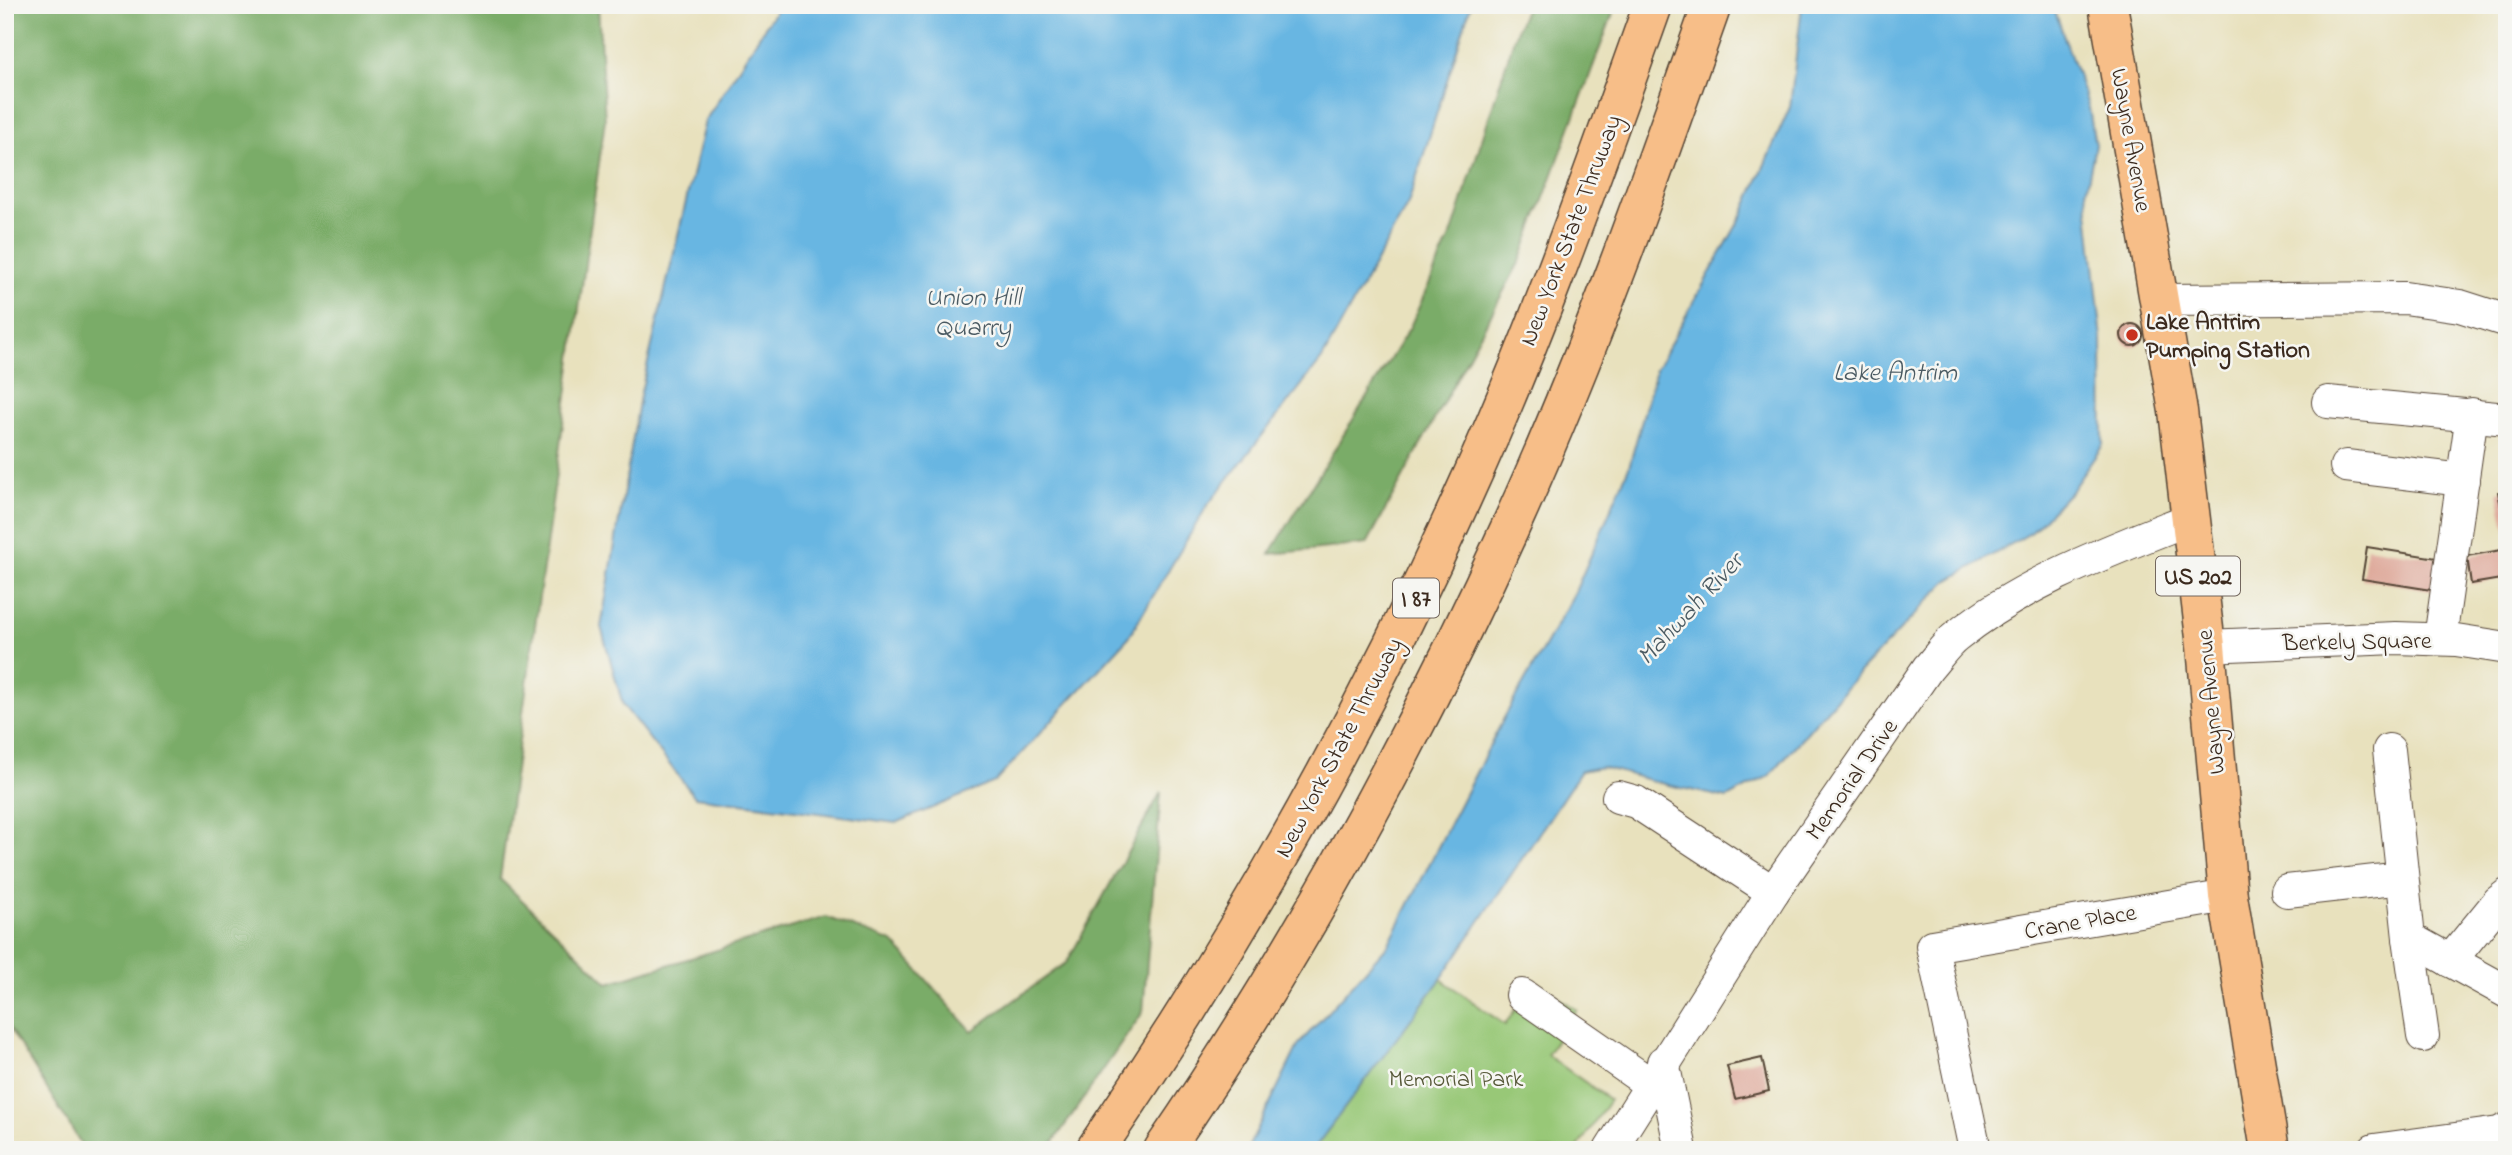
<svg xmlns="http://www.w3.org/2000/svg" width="2512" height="1155" viewBox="0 0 2512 1155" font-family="'Indie Flower',sans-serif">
<rect width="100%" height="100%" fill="#f6f6f2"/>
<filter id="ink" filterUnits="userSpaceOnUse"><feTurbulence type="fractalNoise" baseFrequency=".0143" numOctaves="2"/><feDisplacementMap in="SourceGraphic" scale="14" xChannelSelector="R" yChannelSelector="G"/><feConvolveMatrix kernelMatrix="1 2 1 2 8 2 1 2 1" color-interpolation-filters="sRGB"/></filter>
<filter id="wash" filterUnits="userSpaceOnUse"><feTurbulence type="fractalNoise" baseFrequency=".00686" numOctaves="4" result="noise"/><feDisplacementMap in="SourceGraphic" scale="28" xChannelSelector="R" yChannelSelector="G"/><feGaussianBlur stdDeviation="1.57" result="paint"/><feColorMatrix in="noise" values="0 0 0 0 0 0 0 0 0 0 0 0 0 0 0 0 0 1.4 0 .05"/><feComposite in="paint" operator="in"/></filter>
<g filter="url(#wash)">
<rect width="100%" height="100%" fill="#e8e1bd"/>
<path fill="#98c877" stroke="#6a794a" stroke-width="2" d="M1441,979l64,46 29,-44 43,29 -30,45 63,45 -34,50h-263z"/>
<g fill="#7aac68" stroke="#5a6b43" stroke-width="2">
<path d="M5,5h593l7,115 -105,759 108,104 218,-66 67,25 79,89 95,-69 94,-170 -18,220 -95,138h-963l-80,-129z"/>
<path d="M1527,5h89l-95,254 -154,285 -97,10 140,-227 43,-97 65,-204z"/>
</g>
<g fill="#68b6e2" stroke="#527080" stroke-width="2">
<path d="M779,5h692l-63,199 -86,155 -115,147 -79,132 -133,144 -99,41 -201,-26 -72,-92 -22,-78 39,-231 65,-275z"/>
<path d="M1802,5h251l36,103 6,37 -9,47 16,147 1,106 -32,46 -39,41 -86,50 -88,92 -89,102 -42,22 -59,-13 -66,-18 -21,4 -140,208 -128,171h-66l52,-106 89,-99 116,-227 71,-126 54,-125 27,-98 87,-155 47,-107z"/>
</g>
<g id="blocks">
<g fill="#dea89a">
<circle cx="2132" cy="335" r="11"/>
<path d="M2507,490v41h-1l-8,-39z"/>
<path d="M2367,547l70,11 -5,32 -70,-11z"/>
<path d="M2507,549v29l-36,6 -4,-28z"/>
<path d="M1762,1058l7,33 -34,8 -8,-33z"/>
</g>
</g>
</g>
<g filter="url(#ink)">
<use href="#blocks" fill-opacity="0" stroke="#554536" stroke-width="2"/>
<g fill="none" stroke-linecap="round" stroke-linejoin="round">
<defs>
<g id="minor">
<path d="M2160,300l245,-2 55,8 47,15"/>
<path d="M2328,402l179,17"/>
<path d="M2346,466l117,14"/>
<path d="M2440,639l32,-225"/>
<path d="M2206,646l190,-8 60,2 51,8"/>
<path d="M2389,750l20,188 98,54"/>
<path d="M1618,797l18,5 137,90"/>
<path d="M2287,891l115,-13"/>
<path d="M2409,938l14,98"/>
<path d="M2450,961l48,-59 9,-7"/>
<path d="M1522,995l128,89"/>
<path d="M1663,1062l18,88"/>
<path d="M1610,1150l163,-258 155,-224c10,-11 18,-24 29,-32 68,-55 155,-86 235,-118"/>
<path d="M1975,1150l-43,-204 296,-50"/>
<path d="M2374,1150l125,-17 8,-4"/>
</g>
<path id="major" d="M2108,5l70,406 28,235 22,250 42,254"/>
<g id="highway">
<path d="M1095,1150c142,-207 265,-425 368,-654 73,-159 131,-326 190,-491"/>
<path d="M1163,1150c136,-198 252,-412 351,-631 76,-167 137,-341 198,-514"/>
</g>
</defs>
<use href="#minor" stroke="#554536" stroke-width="34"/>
<use href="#major" stroke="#554536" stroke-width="41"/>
<use href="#highway" stroke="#554536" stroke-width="41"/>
<use href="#minor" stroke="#fff" stroke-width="32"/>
<use href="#major" stroke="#f7be88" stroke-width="38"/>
<use href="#highway" stroke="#f7be88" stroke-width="38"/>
</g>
</g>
<circle fill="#c8321e" stroke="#f6f6f2" stroke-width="2.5" cx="2132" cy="335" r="7"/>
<g text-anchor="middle" stroke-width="5" stroke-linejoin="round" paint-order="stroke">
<g fill="#f6f6f2" stroke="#73675e" stroke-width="2">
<rect x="2156" y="556.5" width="84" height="39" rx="5"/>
<rect x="1393" y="578.5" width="46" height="39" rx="5"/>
</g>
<g font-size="23" font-weight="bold" fill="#3b2a1e">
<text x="2198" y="584">US 202</text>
<text x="1416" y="606">I 87</text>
</g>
<g font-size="24" fill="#3b2a1e" stroke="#f6f6f2">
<text transform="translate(2132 140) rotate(80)" y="8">Wayne Avenue</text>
<text transform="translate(1570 230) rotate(-69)" y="8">New York State Thruway</text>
<text transform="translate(2357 641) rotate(-1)" y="8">Berkely Square</text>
<text transform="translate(2210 702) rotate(-95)" y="8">Wayne Avenue</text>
<text transform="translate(1338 747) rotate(-62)" y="8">New York State Thruway</text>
<text transform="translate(1851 779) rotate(-55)" y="8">Memorial Drive</text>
<text transform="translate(2080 921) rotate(-10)" y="8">Crane Place</text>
</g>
<g font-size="24" font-weight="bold" fill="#3b2a1e" stroke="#f6f6f2" text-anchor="start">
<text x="2146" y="329">Lake Antrim<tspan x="2146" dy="28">Pumping Station</tspan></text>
</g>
<g font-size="24" fill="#575939" stroke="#f6f6f2">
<text x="1456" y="1086">Memorial Park</text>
</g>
<g font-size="26" font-style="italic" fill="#4b5b63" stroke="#f6f6f2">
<text x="973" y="305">Union Hill<tspan x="973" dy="30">Quarry</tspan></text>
<text x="1895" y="380">Lake Antrim</text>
<text transform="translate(1689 608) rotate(-47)" y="9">Mahwah River</text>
</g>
</g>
<rect width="2512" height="1155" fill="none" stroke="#f6f6f2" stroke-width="28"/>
</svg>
